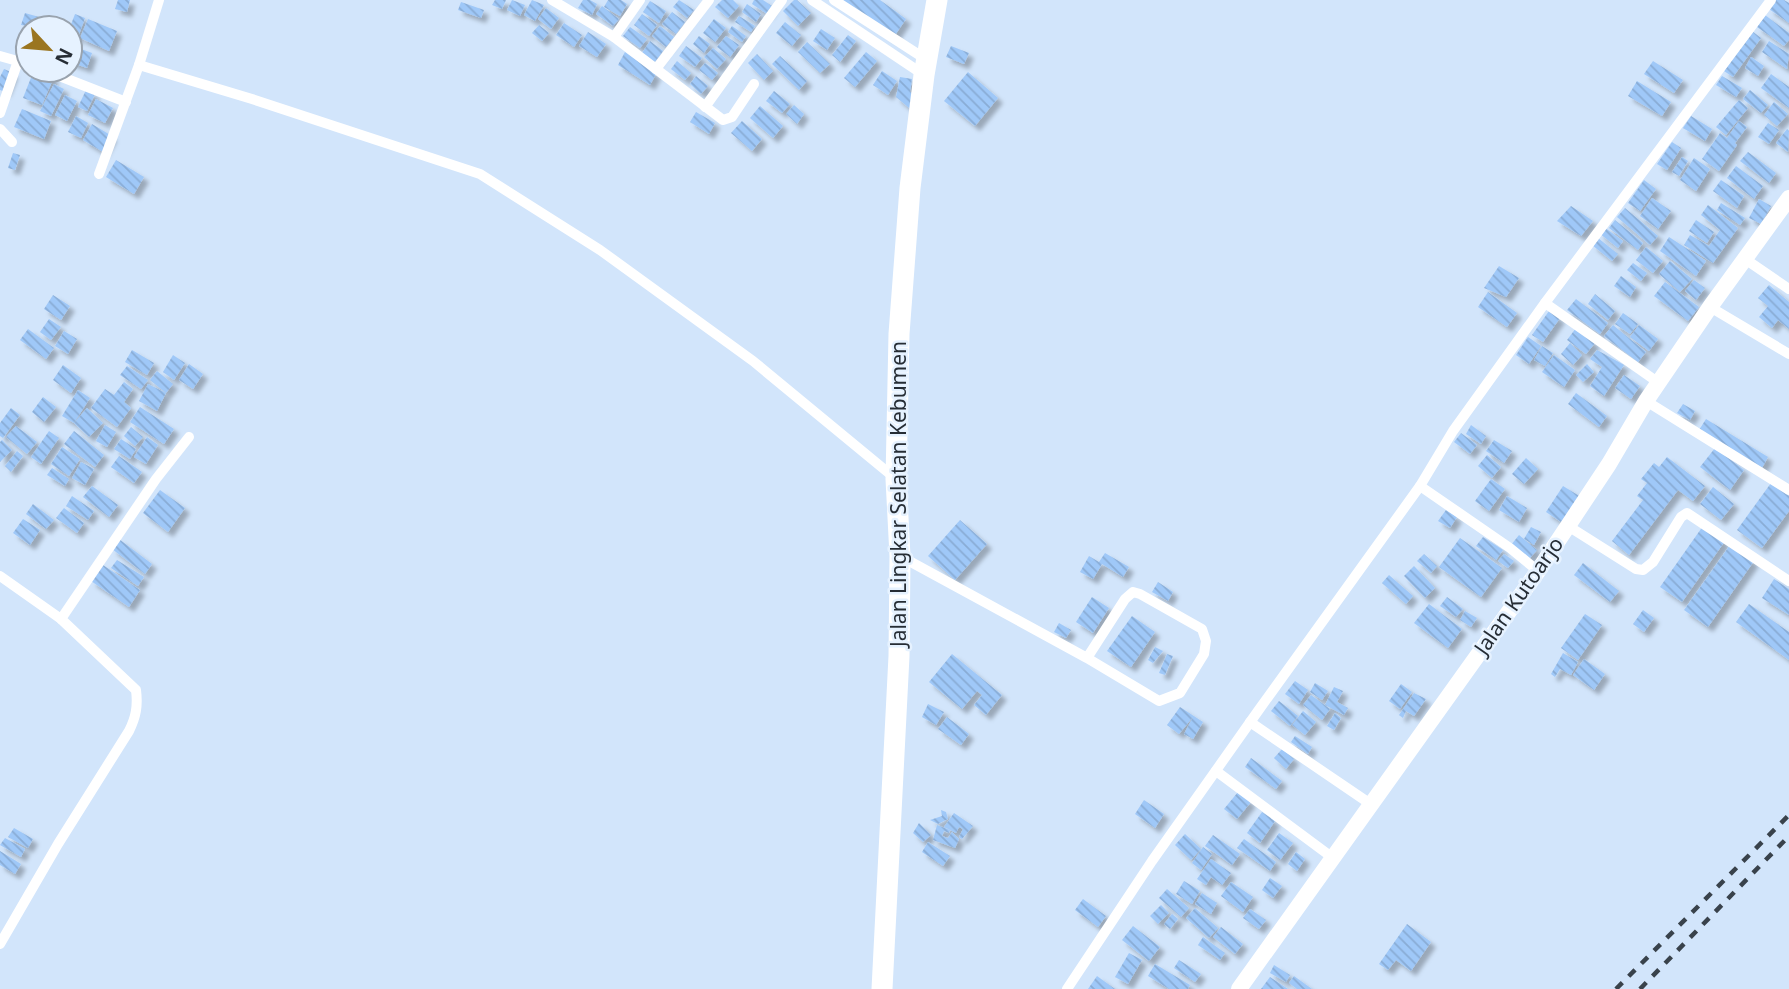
<svg xmlns="http://www.w3.org/2000/svg" width="1789" height="989" viewBox="0 0 1789 989" font-family="'Noto Sans',sans-serif">
<defs>
<pattern id="building-back-hatch" width="6" height="6" patternUnits="userSpaceOnUse" patternTransform="scale(1.75)"><rect width="6" height="6" fill="#9fc8f8"/><path d="M-1 5l2 2M0 0l6 6M5-1l2 2" fill="none" stroke="#89acd5"/></pattern>
<filter id="shadow"><feDropShadow dx="5" dy="5" stdDeviation="2" flood-color="#0004"/></filter>
</defs>
<rect width="100%" height="100%" fill="#d2e5fb"/>
<g fill="url(#building-back-hatch)" filter="url(#shadow)">
<path d="M118,0h12l-3,12 -12,-3z"/>
<path d="M495,0h11l-4,9 -10,-4z"/>
<path d="M512,0l13,5 -5,11 -13,-6z"/>
<path d="M532,0l12,5 -9,16 -11,-6z"/>
<path d="M583,0h7l7,4 -5,11 -14,-7z"/>
<path d="M608,0h13l6,4 -7,12 -16,-9z"/>
<path d="M679,0l15,10 -7,8 -14,-11z"/>
<path d="M722,0h11l6,6 -11,12 -13,-11z"/>
<path d="M754,0h9l9,6 -5,8 -15,-10z"/>
<path d="M794,0h3l14,13 -13,13 -15,-15z"/>
<path d="M840,0h40l26,19 -13,19z"/>
<path d="M1775,0h9l5,3v20l-20,-14z"/>
<path d="M650,1l16,10 -7,12 -16,-11z"/>
<path d="M461,2l23,8 -3,8 -23,-8z"/>
<path d="M747,4l14,10 -5,8 -14,-10z"/>
<path d="M602,6l17,13 -6,7 -17,-12z"/>
<path d="M546,8l13,10 -8,11 -13,-10z"/>
<path d="M672,12l13,10 -9,12 -14,-10z"/>
<path d="M25,13l21,6 -3,9 -22,-3z"/>
<path d="M75,14l10,4 -8,22 -7,-2v-11z"/>
<path d="M642,14l15,11 -8,11 -15,-11z"/>
<path d="M1765,15l24,18v7l-5,6 -27,-19z"/>
<path d="M739,16l16,10 -4,6 -16,-10z"/>
<path d="M88,19l29,12 -8,20 -29,-13z"/>
<path d="M714,19l12,9 -11,14 -12,-9z"/>
<path d="M785,22l16,13 -9,11 -16,-13z"/>
<path d="M564,23l18,12 -8,12 -18,-12z"/>
<path d="M539,25l10,8 -7,8 -10,-8z"/>
<path d="M660,26l14,11 -8,10 -14,-11z"/>
<path d="M732,26l14,10 -4,6 -14,-10z"/>
<path d="M23,27l5,2v23l-13,-5z"/>
<path d="M630,27l17,12 -7,9 -17,-12z"/>
<path d="M821,29l14,9 -8,12 -14,-9z"/>
<path d="M1752,31l9,7 -28,39 -9,-6z"/>
<path d="M588,32l18,12 -9,13 -18,-11z"/>
<path d="M848,35l8,6 -16,21 -8,-7z"/>
<path d="M699,36l11,8 -6,9 -11,-9z"/>
<path d="M726,36l13,9 -9,12 -13,-10z"/>
<path d="M650,41l13,10 -8,11 -13,-9z"/>
<path d="M1769,41l20,13 -2,15 -25,-17z"/>
<path d="M807,42l23,22 -10,9 -22,-21z"/>
<path d="M70,45l22,8 -5,15 -17,-6z"/>
<path d="M686,46l16,12 -7,9 -16,-11z"/>
<path d="M951,46l18,7 -5,11 -18,-7z"/>
<path d="M713,48l13,11 -9,10 -13,-12z"/>
<path d="M625,52l31,22 -6,11 -32,-20z"/>
<path d="M866,52l11,9 -22,26 -11,-9z"/>
<path d="M757,54l16,17 -9,9 -16,-17z"/>
<path d="M780,56l27,25 -8,9 -27,-26z"/>
<path d="M1751,57l13,9 -6,10 -13,-8z"/>
<path d="M677,61l14,12 -6,7 -14,-11z"/>
<path d="M1653,61l30,19 -9,13 -30,-19z"/>
<path d="M705,63l13,10 -6,7 -13,-10z"/>
<path d="M4,69l9,4 -8,19 -5,-2v-13z"/>
<path d="M34,70l20,7 -12,28 -19,-7z"/>
<path d="M882,71l15,10 -9,14 -15,-10z"/>
<path d="M968,72l30,26 -23,28 -31,-25z"/>
<path d="M1771,74l18,13v21l-28,-20z"/>
<path d="M696,76l12,10 -7,8 -11,-10z"/>
<path d="M1722,76l20,12 -6,9 -20,-12z"/>
<path d="M900,77l12,2 -2,13 9,3 -5,17 -18,-15z"/>
<path d="M1637,81l34,21 -9,14 -34,-20z"/>
<path d="M54,84l10,5 -13,27 -11,-5z"/>
<path d="M86,90l9,4 -8,17 -9,-4z"/>
<path d="M1750,90l18,15 -7,8 -18,-14z"/>
<path d="M774,91l16,13 -8,9 -16,-12z"/>
<path d="M65,95l12,6 -10,20 -12,-6z"/>
<path d="M96,99l17,9 -8,15 -17,-8z"/>
<path d="M1739,100l9,8 -22,27 -10,-8z"/>
<path d="M1774,102l14,12 -11,12 -13,-11z"/>
<path d="M794,105l10,9 -7,10 -11,-10z"/>
<path d="M760,106l23,20 -10,12 -23,-20z"/>
<path d="M22,109l29,12 -7,18 -30,-12z"/>
<path d="M696,112l19,11 -6,11 -19,-12z"/>
<path d="M76,116l12,7 -7,15 -13,-6z"/>
<path d="M1691,116l21,13 -7,12 -22,-13z"/>
<path d="M742,121l20,18 -10,12 -21,-18z"/>
<path d="M1739,121l8,6 -12,16 2,2 -18,26 -17,-12 18,-26 7,5z"/>
<path d="M1768,123l11,7 -10,14 -11,-7z"/>
<path d="M92,124l20,12 -9,16 -20,-12z"/>
<path d="M1787,129l2,2 -1,21 -12,-9z"/>
<path d="M1672,142l9,6 -14,22 -10,-6z"/>
<path d="M1748,152l28,21 -7,10 -29,-22z"/>
<path d="M13,153l7,2 -5,15 -7,-2z"/>
<path d="M1682,157l6,4 -9,15 -7,-4z"/>
<path d="M1694,158l16,11 -14,22 -16,-11z"/>
<path d="M116,160l28,17 -10,17 -28,-17z"/>
<path d="M1736,166l27,20 -9,13 -27,-21z"/>
<path d="M1644,180l12,9 -16,22 -12,-8z"/>
<path d="M1721,180l23,16 -7,12 -24,-17z"/>
<path d="M1652,198l19,13 -13,18 -18,-13z"/>
<path d="M1759,199l12,7 -10,18 -12,-6z"/>
<path d="M1721,203l24,15 -5,7 -23,-15z"/>
<path d="M1708,205l30,23 -25,35 -29,-18 6,-10 19,11 11,-16 -19,-15z"/>
<path d="M1571,206l22,15 -12,15 -24,-15z"/>
<path d="M1625,208l33,28 -8,9 -33,-28z"/>
<path d="M1615,220l28,23 -5,7 -29,-22z"/>
<path d="M1696,220l18,12 -7,11 -18,-12z"/>
<path d="M1604,227l19,14 -5,7 -19,-15z"/>
<path d="M1669,237l37,24 -10,15 -36,-25z"/>
<path d="M1598,238l20,16 -6,7 -20,-16z"/>
<path d="M1646,247l17,14 -10,12 -17,-13z"/>
<path d="M1670,261l22,18 -12,13 -21,-18z"/>
<path d="M1633,263l14,10 -6,8 -14,-11z"/>
<path d="M1499,266l20,12 -13,19 -22,-9z"/>
<path d="M1621,276l15,11 -6,10 -16,-11z"/>
<path d="M1694,280l11,8 -9,12 -11,-9z"/>
<path d="M1665,282l34,25 -11,14 -34,-25z"/>
<path d="M1769,285l20,17v27l-11,-9 -6,8 -13,-11 9,-11 -10,-8z"/>
<path d="M1488,292l29,21 -10,14 -29,-20z"/>
<path d="M1595,294l20,17 -7,9 -20,-16z"/>
<path d="M53,295l17,11 -9,14 -17,-11z"/>
<path d="M1576,299l32,24 -8,11 -33,-24z"/>
<path d="M1549,311l11,7 -17,24 -11,-7z"/>
<path d="M1623,313l15,11 -8,10 -15,-10z"/>
<path d="M49,319l12,8 -10,13 -11,-8z"/>
<path d="M1613,325l33,27 -8,10 -34,-26z"/>
<path d="M1639,325l19,14 -9,12 -19,-14z"/>
<path d="M1576,328l19,15 -9,11 -19,-14z"/>
<path d="M28,329l26,19 -8,11 -26,-19z"/>
<path d="M64,331l13,8 -9,15 -13,-8z"/>
<path d="M1528,337l13,9 -12,18 -13,-9z"/>
<path d="M1570,343l12,12 -9,10 -12,-11z"/>
<path d="M1542,346l11,7 -8,13 -11,-6z"/>
<path d="M132,350l22,13 -7,12 -22,-13z"/>
<path d="M1597,350l27,15 -20,31 -14,-10 12,-19 -12,-8z"/>
<path d="M173,355l12,8 -11,17 -11,-8z"/>
<path d="M1554,355l21,15 -11,17 -22,-15z"/>
<path d="M189,364l14,10 -10,15 -14,-9z"/>
<path d="M1587,364l7,8 -11,10 -7,-7z"/>
<path d="M63,365l18,13 -10,15 -18,-13z"/>
<path d="M127,366l21,14 -7,9 -21,-14z"/>
<path d="M157,371l16,13 -7,9 -16,-13z"/>
<path d="M1624,375l16,11 -9,13 -16,-11z"/>
<path d="M124,382l9,7 -9,13 7,6 -14,19 -26,-19 14,-19 9,6z"/>
<path d="M148,384l18,9 -9,18 -18,-10z"/>
<path d="M78,390l12,8 -16,25 -12,-7z"/>
<path d="M1576,393l31,23 -8,11 -31,-23z"/>
<path d="M43,397l13,10 -12,15 -12,-10z"/>
<path d="M1683,404l12,7 -5,9 -13,-7z"/>
<path d="M140,407l34,22 -10,15 -34,-22z"/>
<path d="M11,408l9,7 -17,23 -3,-2v-13z"/>
<path d="M87,408l16,15 -14,14 -15,-14z"/>
<path d="M1706,419l62,38 -6,11 -63,-38z"/>
<path d="M105,425l11,7 -9,15 -11,-6z"/>
<path d="M1471,425l15,11 -5,8 -15,-10z"/>
<path d="M16,426l21,16 -10,12 -21,-17z"/>
<path d="M131,427l12,10 -8,9 -11,-10z"/>
<path d="M49,431l10,7 -18,26 -10,-7z"/>
<path d="M74,431l30,24 -9,12 -31,-23z"/>
<path d="M1461,433l16,12 -7,9 -16,-12z"/>
<path d="M147,437l11,8 -12,19 -12,-7z"/>
<path d="M121,439l15,10 -6,10 -16,-10z"/>
<path d="M2,440l10,10 -12,12v-20z"/>
<path d="M1494,440l18,11 -8,12 -18,-12z"/>
<path d="M62,447l18,12 -11,17 -18,-12z"/>
<path d="M1715,448l29,22 -14,20 -30,-23z"/>
<path d="M17,451l6,5 -12,16 -6,-6z"/>
<path d="M1487,455l14,12 -9,11 -14,-12z"/>
<path d="M119,456l23,16 -8,11 -23,-16z"/>
<path d="M1667,457l38,29 -12,15 -15,-11 -49,65 -17,-14 31,-41 -6,-4 10,-13 -6,-4 13,-16 5,4z"/>
<path d="M1526,458l12,11 -14,15 -12,-10z"/>
<path d="M81,462l13,7 -9,16 -13,-7z"/>
<path d="M52,468l17,11 -4,7 -18,-11z"/>
<path d="M1491,479l14,10 -16,22 -14,-10z"/>
<path d="M1771,483l18,13v15l-27,37 -25,-18z"/>
<path d="M92,486l26,19 -9,12 -26,-20z"/>
<path d="M1563,486l18,11 -17,27 -18,-12z"/>
<path d="M1713,487l21,17 -13,16 -21,-16z"/>
<path d="M160,490l25,18 -17,24 -25,-19z"/>
<path d="M72,496l22,15 -6,9 -22,-14z"/>
<path d="M1507,496l20,12 -8,14 -20,-12z"/>
<path d="M33,504l21,16 -8,9 -20,-15z"/>
<path d="M64,508l20,15 -7,10 -21,-15z"/>
<path d="M1446,510l11,7 -7,11 -12,-7z"/>
<path d="M23,519l17,11 -10,15 -17,-12z"/>
<path d="M960,520l27,24 -32,36 -27,-24z"/>
<path d="M1703,526l22,15 -43,61 -22,-15z"/>
<path d="M1531,527l10,5 -7,13 -10,-6z"/>
<path d="M1519,535l18,15 -8,9 -18,-14z"/>
<path d="M1483,537l20,13 -7,10 -20,-14z"/>
<path d="M1460,538l42,30 -21,29 -42,-30z"/>
<path d="M119,539l33,25 -7,10 -33,-25z"/>
<path d="M1730,545l24,16 -46,66 -24,-17z"/>
<path d="M1105,553l24,14 -6,10 -21,-13 -9,15 -13,-7 9,-16 10,6z"/>
<path d="M1424,554l13,12 -6,7 -14,-12z"/>
<path d="M1504,554l10,7 -6,7 -10,-7z"/>
<path d="M117,560l27,17 -6,9 -27,-18z"/>
<path d="M1583,563l36,28 -9,11 -36,-27z"/>
<path d="M103,565l37,25 -11,17 -38,-26z"/>
<path d="M1414,566l21,22 -10,10 -21,-22z"/>
<path d="M1389,575l24,21 -7,8 -24,-21z"/>
<path d="M1774,579l15,10v26l-27,-17z"/>
<path d="M1158,582l15,10 -5,9 -16,-9z"/>
<path d="M1092,597l17,11 -16,25 -17,-11z"/>
<path d="M1447,597l16,12 -7,8 -16,-11z"/>
<path d="M1429,604l33,25 -14,19 -34,-25z"/>
<path d="M1749,604l40,28v28l-53,-38z"/>
<path d="M1643,610l11,8 -10,14 -11,-8z"/>
<path d="M1465,611l12,7 -6,9 -11,-7z"/>
<path d="M1585,614l17,11 -24,35 -17,-12z"/>
<path d="M1132,616l23,16 -24,35 -24,-16z"/>
<path d="M1059,623l12,7 -5,8 -12,-6z"/>
<path d="M1155,647l8,4 -10,12 -5,-3z"/>
<path d="M1563,653l15,9 -7,13 -11,-6 -5,8 -4,-3z"/>
<path d="M952,654l50,41 -16,20 -12,-10 8,-10 -5,-4 -15,18 -33,-27z"/>
<path d="M1167,654l6,2 -8,19 -6,-2z"/>
<path d="M1584,659l21,15 -11,16 -21,-15z"/>
<path d="M1295,681l13,9 -9,14 -14,-10z"/>
<path d="M1315,683l13,8 -6,9 -12,-8z"/>
<path d="M1401,684l11,8 -12,17 -11,-8z"/>
<path d="M1334,687l9,4 -6,11 11,6 -4,7 -19,-10z"/>
<path d="M1414,693l12,6 -12,17 -8,-5 -3,7 -4,-3z"/>
<path d="M1311,695l19,14 -8,11 -19,-15z"/>
<path d="M1279,701l19,15 -8,10 -19,-15z"/>
<path d="M928,704l16,8 -8,13 -14,-8z"/>
<path d="M1180,707l23,15 -10,17 -9,-5 9,-17 -14,17 -12,-9z"/>
<path d="M1303,711l13,11 -11,13 -13,-10z"/>
<path d="M1335,713l6,5 -7,12 -7,-4z"/>
<path d="M947,717l22,17 -8,11 -23,-16z"/>
<path d="M1295,736l17,11 -4,7 -17,-12z"/>
<path d="M1282,749l12,10 -8,10 -12,-11z"/>
<path d="M1251,758l31,23 -6,8 -31,-22z"/>
<path d="M1238,792l13,10 -14,17 -13,-10z"/>
<path d="M1144,800l20,14 -9,14 -20,-14z"/>
<path d="M941,810l5,2 2,7 -10,5 -8,-4 12,-4z"/>
<path d="M1262,812l13,9 -15,22 -13,-10z"/>
<path d="M954,813l19,13 -11,13 -3,-2 4,-8 -4,-2 -3,6 -12,-6z"/>
<path d="M919,823l12,12 -8,7 -10,-9z"/>
<path d="M937,825l13,5 -1,3 -5,-2 -2,5 6,2 4,-6 7,7 -4,9 -22,-8z"/>
<path d="M14,828l19,11 -5,9 -20,-11z"/>
<path d="M1279,833l14,10 -13,17 -13,-10z"/>
<path d="M1185,834l16,15 -10,11 -16,-15z"/>
<path d="M1213,835l27,19 -8,11 -27,-19z"/>
<path d="M5,838l20,11 -4,8 -21,-12z"/>
<path d="M1244,839l32,23 -6,9 -33,-23z"/>
<path d="M928,842l22,14 -7,10 -21,-14z"/>
<path d="M1203,847l9,7 -11,16 -9,-7z"/>
<path d="M0,851l21,13 -6,10 -15,-9z"/>
<path d="M1296,852l9,7 -8,12 -9,-7z"/>
<path d="M1211,859l20,14 -9,12 -11,-8 -5,8 -9,-6z"/>
<path d="M1270,878l12,8 -9,12 -11,-8z"/>
<path d="M1184,881l16,10 -8,13 -16,-10z"/>
<path d="M1231,882l22,15 -10,15 -22,-16z"/>
<path d="M1167,889l22,19 -8,9 -22,-19z"/>
<path d="M1202,893l15,10 -6,11 -16,-10z"/>
<path d="M1083,899l23,17 -8,11 -23,-17z"/>
<path d="M1161,905l8,8 -11,11 -8,-8z"/>
<path d="M1195,908l23,20 -9,10 -23,-20z"/>
<path d="M1250,909l16,11 -7,9 -16,-11z"/>
<path d="M1172,914l6,5 -8,10 -6,-5z"/>
<path d="M1407,924l24,18 -20,29 -15,-11 -8,10 -9,-6z"/>
<path d="M1133,926l27,21 -11,14 -27,-21z"/>
<path d="M1221,927l22,17 -8,10 -22,-17z"/>
<path d="M1203,937l22,16 -5,7 -22,-15z"/>
<path d="M1129,953l13,7 -14,24 -13,-7z"/>
<path d="M1179,960l22,14 -6,8 -21,-14z"/>
<path d="M1155,964l35,21 -2,4h-19l-21,-13z"/>
<path d="M1274,965l16,10 -4,7 -16,-9z"/>
<path d="M1097,976l18,13h-27z"/>
<path d="M1294,976l18,13h-15l-8,-6z"/>
<path d="M1270,977l18,12h-27z"/>
</g>
<g fill="none" stroke-linecap="round" stroke-linejoin="round">
<g stroke="#fff" stroke-width="10">
<path d="M552,0l62,37 109,83 9,-3 22,-33"/>
<path d="M812,0l112,75"/>
<path d="M834,0l93,60"/>
<path d="M614,37l26,-37"/>
<path d="M0,56l28,8"/>
<path d="M139,65l113,34 228,75 120,76 153,111 143,118"/>
<path d="M656,69l53,-69"/>
<path d="M44,70l82,32"/>
<path d="M705,107l77,-107"/>
<path d="M0,113l18,-52"/>
<path d="M0,129l12,13"/>
<path d="M99,174l40,-109 20,-65"/>
<path d="M1745,259l44,30"/>
<path d="M1545,303l114,80"/>
<path d="M1710,307l79,47"/>
<path d="M1646,401l143,89"/>
<path d="M1420,486l90,62 28,23"/>
<path d="M1568,526l68,43 7,1 10,-8 28,-45 6,-4 102,68"/>
<path d="M900,556l187,102 72,43 21,-8 24,-39 2,-13 -4,-12 -62,-35 -7,-2 -8,7 -38,59"/>
<path d="M0,576l61,43 75,71c2,16 0,27 -7,41l-71,113 -58,100"/>
<path d="M61,619l95,-140 33,-42"/>
<path d="M1250,722l122,83"/>
<path d="M1216,771l117,87"/>
<path d="M1067,989l85,-128 106,-150 162,-225 33,-55 92,-128 226,-303"/>
</g>
<path stroke="#fff" stroke-width="16" d="M1239,989l299,-418 71,-107 37,-63 64,-94 79,-109"/>
<path stroke="#fff" stroke-width="21" d="M882,989l17,-333 1,-100 -4,-77 3,-145 11,-146 14,-113 13,-75"/>
<g stroke="#39424b" stroke-width="4.5" stroke-dasharray="9 9" stroke-linecap="butt">
<path d="M1616,989l173,-174"/>
<path d="M1640,989l149,-153"/>
</g>
</g>
<g text-anchor="middle" stroke-width="5" stroke-linejoin="round" paint-order="stroke">
<g font-size="21" fill="#262d35" stroke="#e6f2ff">
<text transform="translate(899 494) rotate(-90)" y="7">Jalan Lingkar Selatan Kebumen</text>
<text transform="translate(1519 596) rotate(-55)" y="7">Jalan Kutoarjo</text>
</g>
</g>
<g transform="translate(49 49) rotate(116)"><circle r="33" fill="#e6f2ff" stroke="#99a3ae" stroke-width="2"/>
<path d="M0-5L12 26L0 18L-12 26Z" fill="#9a7520"/>
<text y="-10" font-size="19" font-weight="bold" text-anchor="middle" fill="#262d35">N</text>
</g>
</svg>
